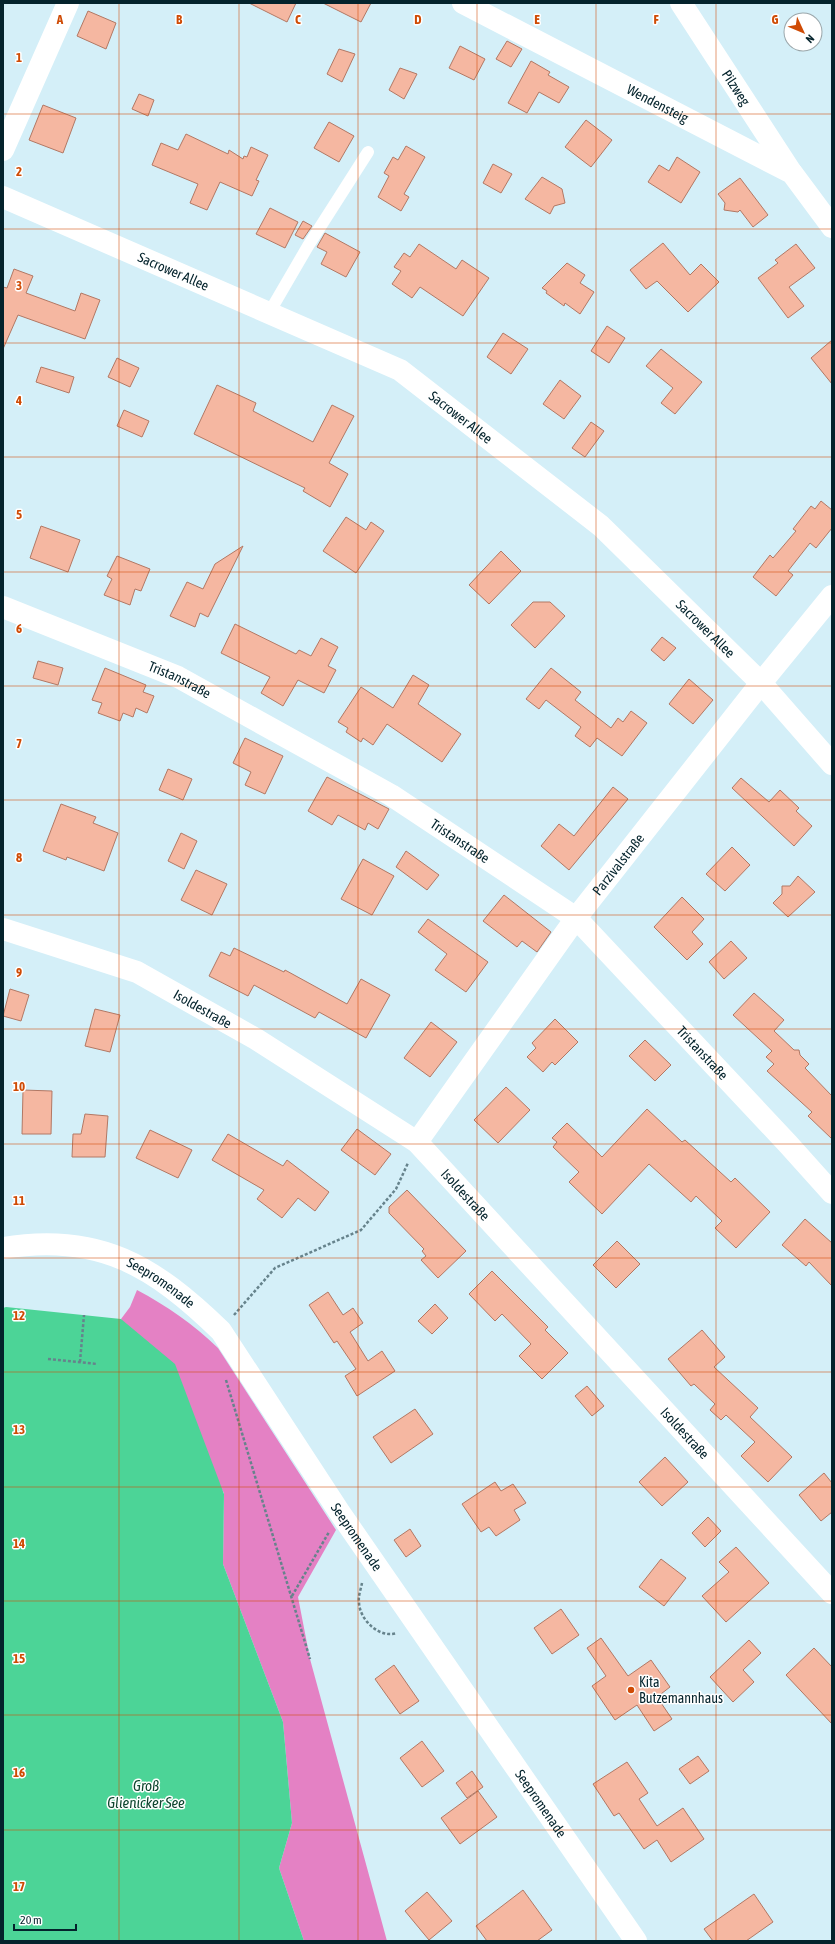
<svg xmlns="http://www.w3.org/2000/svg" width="835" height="1944" viewBox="0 0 835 1944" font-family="'Asap Condensed',sans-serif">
<rect width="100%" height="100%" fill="#d4eff8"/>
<path fill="#e481c4" d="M137,1290c30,16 56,34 81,58l118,182 -38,67 12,62 77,282h-83l-25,-73 13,-45 -9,-101 -60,-158 1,-71 -103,-174 9,-12z"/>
<path fill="#4cd497" d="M6,1307l115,12 54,45 49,130 -1,70 60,158 9,101 -13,45 25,73h-301v-633z"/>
<g fill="#f5b7a1" stroke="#b27864">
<path d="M249,3h47l-9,19z"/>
<path d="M323,3h48l-10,19z"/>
<path d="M88,11l28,12 -10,26 -29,-13z"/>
<path d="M507,41l15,8 -11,18 -15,-8z"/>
<path d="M460,46l25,13 -11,21 -25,-12z"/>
<path d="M339,49l16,5 -13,28 -15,-8z"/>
<path d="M531,61l19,11 -2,3 21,12 -10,16 -20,-11 -12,21 -19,-10z"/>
<path d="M400,68l17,6 -13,25 -15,-9z"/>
<path d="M139,94l15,6 -6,16 -16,-7z"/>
<path d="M43,105l33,13 -13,35 -34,-13z"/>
<path d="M586,120l26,20 -21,27 -26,-20z"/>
<path d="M329,122l25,14 -15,26 -25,-14z"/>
<path d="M186,134l42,20 1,-4 14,9 1,-3 3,1 4,-10 17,8 -12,25 3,1 -7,15 -32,-14 -13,28 -17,-7 8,-19 -46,-19 9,-22 17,7z"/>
<path d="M406,146l19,11 -21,37 5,3 -8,14 -23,-14 11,-21 -5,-3 9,-16 5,3z"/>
<path d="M677,157l23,15 -19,31 -33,-21 11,-17 10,6z"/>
<path d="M493,164l19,10 -11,19 -18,-10z"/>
<path d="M542,177l20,12 3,14 -11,3 -4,8 -25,-15z"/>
<path d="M740,178l28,37 -15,12 -13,-17 -2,2 -14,-2 1,-7 -7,-9z"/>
<path d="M270,208l28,14 -13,26 -29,-14z"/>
<path d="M303,221l9,5 -9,13 -8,-4z"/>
<path d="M325,233l35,19 -14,25 -25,-13 6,-12 -10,-5z"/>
<path d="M663,243l27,32 11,-11 18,18 -31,30 -31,-31 -11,8 -16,-19z"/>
<path d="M419,244l37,25 6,-9 27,18 -26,38 -43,-29 -8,11 -20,-14 9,-13 -7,-4 10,-14 6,4z"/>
<path d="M796,244l19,24 -26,19 15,19 -16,12 -30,-40 20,-15 -3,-3z"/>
<path d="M567,263l18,12 -5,8 14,9 -14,22 -15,-11 -1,3 -18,-13 1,-2 -5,-3z"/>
<path d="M14,269l19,7 -7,17 49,18 6,-18 19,7 -15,39 -67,-24 -15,34v-62l4,1z"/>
<path d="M607,326l18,12 -16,25 -18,-12z"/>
<path d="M503,333l25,16 -17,25 -24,-17z"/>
<path d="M832,340v44l-21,-26z"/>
<path d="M661,349l41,33 -27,32 -14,-11 12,-15 -27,-22z"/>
<path d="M117,358l22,10 -9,19 -22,-10z"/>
<path d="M41,367l33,10 -5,16 -33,-11z"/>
<path d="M560,380l21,16 -17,23 -21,-15z"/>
<path d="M217,385l39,18 -3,8 60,31 19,-37 22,11 -25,47 19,11 -18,33 -27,-16 2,-3 -111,-54z"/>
<path d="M124,410l25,11 -7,16 -25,-11z"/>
<path d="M591,422l13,9 -19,26 -13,-9z"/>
<path d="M821,501l11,9v18l-16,20 -6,-5 -22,28 5,4 -17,21 -23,-19 17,-22 3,3 23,-27 -3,-2 18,-23 4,3z"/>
<path d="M346,517l20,13 5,-8 13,9 -28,42 -33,-22z"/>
<path d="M41,526l39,14 -12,32 -38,-14z"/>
<path d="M243,546l-35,71 -8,-4 -5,14 -25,-11 17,-34 16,7 12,-25z"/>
<path d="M501,551l20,20 -32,33 -20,-19z"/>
<path d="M117,556l33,13 -9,22 -6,-2 -5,16 -26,-10 8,-16 -5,-3z"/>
<path d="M533,602h17l15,14 -30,32 -24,-23z"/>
<path d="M235,624l61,30 3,-4 12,6 10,-18 17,9 -10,19 8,4 -12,23 -26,-13 -15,26 -22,-13 9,-16 -49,-24z"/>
<path d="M662,637l14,11 -12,13 -13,-11z"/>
<path d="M38,661l25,7 -5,17 -25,-7z"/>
<path d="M105,668l41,17 -3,7 11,4 -7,17 -11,-5 -3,9 -10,-4 -3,8 -22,-8 4,-10 -10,-3z"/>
<path d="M551,668l30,24 -6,8 36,28 7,-10 5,4 8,-11 16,12 -25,33 -25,-18 -7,9 -15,-11 6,-9 -35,-27 -7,9 -13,-10z"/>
<path d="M413,675l16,10 -11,19 43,30 -19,28 -55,-38 -14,21 -10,-7 -2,4 -15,-10 2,-4 -10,-6 23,-35 32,21z"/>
<path d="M689,679l24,21 -20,24 -24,-20z"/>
<path d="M245,738l38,18 -18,38 -20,-9 6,-13 -18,-9z"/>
<path d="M168,769l24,10 -9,21 -24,-10z"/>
<path d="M327,777l62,32 -11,20 -10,-6 -3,7 -27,-15 -6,10 -24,-14z"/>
<path d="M741,778l28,24 11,-12 19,18 -3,3 16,15 -18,20 -62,-58z"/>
<path d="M613,787l15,12 -59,71 -28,-24 18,-22 15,12z"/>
<path d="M61,804l35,13 -3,6 25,10 -14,38 -37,-14 -1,3 -23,-9z"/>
<path d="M181,833l16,8 -13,28 -16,-8z"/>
<path d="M732,847l18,18 -25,26 -19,-17z"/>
<path d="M406,851l33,24 -12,15 -31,-23z"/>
<path d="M363,859l31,17 -22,39 -31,-16z"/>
<path d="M196,870l31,14 -15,31 -31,-15z"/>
<path d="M798,876l17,16 -27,25 -15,-14 9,-9v-8h8z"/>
<path d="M504,895l47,37 -14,20 -15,-11 -5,6 -34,-26z"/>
<path d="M682,897l22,22 -12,13 11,12 -16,16 -33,-33z"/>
<path d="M428,919l60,43 -22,30 -31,-22 12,-16 -29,-22z"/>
<path d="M731,941l16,17 -23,21 -15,-17z"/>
<path d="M234,948l50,24 1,-2 62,34 14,-25 29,16 -24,43 -47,-26 -4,6 -61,-33 -6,11 -39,-20 12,-24 9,4z"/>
<path d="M10,989l19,6 -8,26 -18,-5z"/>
<path d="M754,993l30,27 -10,11 20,19h5l1,5 9,9 -4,4 27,28v43l-24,-23 4,-4 -45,-41 7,-7 -8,-7 6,-6 -39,-36z"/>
<path d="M95,1009l25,6 -10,37 -25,-6z"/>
<path d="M555,1019l23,23 -23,23 -3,-3 -9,10 -16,-15 9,-9 -4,-5z"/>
<path d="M431,1022l26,20 -27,35 -26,-19z"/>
<path d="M645,1040l26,25 -16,16 -26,-25z"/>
<path d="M506,1087l24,23 -32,33 -24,-23z"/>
<path d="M23,1090l29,1 -1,43h-29z"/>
<path d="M647,1109l35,33 3,-2 46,42 4,-4 35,34 -34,36 -21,-20 7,-7 -26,-25 -5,6 -42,-38 -47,50 -33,-32 10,-10 -26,-25 4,-5 -5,-4 15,-15 35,34z"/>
<path d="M85,1114l23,2 -3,41h-33l1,-23h8z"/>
<path d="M357,1129l34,25 -16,21 -34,-25z"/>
<path d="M150,1130l42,20 -14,28 -42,-20z"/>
<path d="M228,1134l55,32 4,-6 42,32 -14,19 -17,-13 -16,20 -25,-19 7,-9 -52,-30z"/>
<path d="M407,1190l59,61 -28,27 -17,-18 5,-4 -4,-5 2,-2 -35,-36v-6z"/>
<path d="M805,1219l27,24v43l-23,-24 -3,4 -24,-21z"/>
<path d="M617,1241l23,23 -24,24 -23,-23z"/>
<path d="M492,1271l56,56 -3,3 23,23 -26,26 -23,-23 12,-12 -29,-30 -7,7 -26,-27z"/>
<path d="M328,1292l15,23 10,-7 10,15 -13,9 18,29 14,-10 13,20 -38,25 -12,-20 11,-7 -19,-28 -3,2 -25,-38z"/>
<path d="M435,1304l13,14 -16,16 -14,-13z"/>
<path d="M702,1330l23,27 -11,10 44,41 -8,9 42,40 -24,25 -27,-26 14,-14 -29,-27 -5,5 -11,-10 5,-6 -21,-20 -3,2 -23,-27z"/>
<path d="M587,1386l17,20 -12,10 -17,-20z"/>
<path d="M415,1409l18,25 -42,29 -18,-26z"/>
<path d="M665,1457l23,25 -26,24 -23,-24z"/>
<path d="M824,1473l8,10v29l-11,9 -22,-26z"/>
<path d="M495,1482l6,9 12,-7 13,19 -12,7 6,10 -24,16 -7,-9 -8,5 -19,-28z"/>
<path d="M708,1517l13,14 -16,16 -13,-14z"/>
<path d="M410,1529l11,17 -15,11 -12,-17z"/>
<path d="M736,1547l33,36 -43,39 -24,-26 27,-24 -10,-10z"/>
<path d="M661,1559l25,19 -22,28 -25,-19z"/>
<path d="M561,1609l18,26 -27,19 -18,-26z"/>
<path d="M601,1638l27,38 23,-16 19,27 -13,10 15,22 -18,12 -17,-26 -22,15 -23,-34 14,-10 -19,-28z"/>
<path d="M749,1640l12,13 -18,17 11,12 -21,20 -23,-25z"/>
<path d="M814,1648l18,19v57l-46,-49z"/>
<path d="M394,1665l25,36 -19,13 -25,-35z"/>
<path d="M422,1741l22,30 -22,16 -22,-29z"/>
<path d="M698,1756l11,15 -19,13 -11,-15z"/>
<path d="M627,1762l21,31 -9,6 18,27 26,-18 21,31 -33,23 -14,-22 -13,9 -25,-36 -5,3 -21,-32z"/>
<path d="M472,1771l11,16 -16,11 -11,-15z"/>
<path d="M478,1791l19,26 -37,27 -19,-26z"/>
<path d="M523,1890l29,40 -15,11h-50l-11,-15z"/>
<path d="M427,1892l25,29 -23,19 -24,-29z"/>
<path d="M754,1894l19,28 -27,19h-33l-9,-12z"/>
</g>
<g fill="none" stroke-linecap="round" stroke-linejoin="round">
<g stroke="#66838c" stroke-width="2.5" stroke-dasharray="3 2" stroke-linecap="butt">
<path d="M234,1315l41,-47 86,-38 35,-41 12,-26"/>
<path d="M48,1359l49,5"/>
<path d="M80,1362l4,-47"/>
<path d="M226,1380l84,279"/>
<path d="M362,1583c-1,6 -4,13 -3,19 0,17 20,37 38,31"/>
<path d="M292,1596l37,-64"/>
</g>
<path stroke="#fff" stroke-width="12" d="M269,313l39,-67 60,-94"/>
<g stroke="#fff" stroke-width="22">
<path id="s1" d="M463,3l329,170 40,54"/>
<path id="s2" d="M681,3l110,169"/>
<path d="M3,150l65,-147"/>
<path id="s3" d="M3,197l397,173 201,156 160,157 71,81"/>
<path id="s4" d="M3,607l175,70 213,118 185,123 212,226 44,49"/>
<path id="s5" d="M3,929l134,43 119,67 161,103 415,451"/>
<path id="s6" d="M417,1142l159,-224 185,-235 71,-87"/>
<path id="s7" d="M3,1248c96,-16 151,18 218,83l119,182 296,428"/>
</g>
</g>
<path fill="none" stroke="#cf4b05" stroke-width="1" stroke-opacity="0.55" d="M119,3v1938M239,3v1938M358,3v1938M477,3v1938M596,3v1938M716,3v1938M3,114h829M3,229h829M3,343h829M3,457h829M3,572h829M3,686h829M3,800h829M3,915h829M3,1029h829M3,1144h829M3,1258h829M3,1372h829M3,1487h829M3,1601h829M3,1715h829M3,1830h829"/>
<circle fill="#cf4b05" stroke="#fff" stroke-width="1.5" cx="631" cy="1690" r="4"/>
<g text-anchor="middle" stroke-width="3" stroke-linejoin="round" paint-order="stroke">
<g font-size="14" fill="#04232c" stroke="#fff">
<text dy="5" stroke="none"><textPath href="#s2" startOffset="101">Pilzweg</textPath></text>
<text dy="5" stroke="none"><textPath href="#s1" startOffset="219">Wendensteig</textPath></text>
<text dy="5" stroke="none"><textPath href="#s3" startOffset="186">Sacrower Allee</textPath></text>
<text dy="5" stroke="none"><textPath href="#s3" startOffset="510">Sacrower Allee</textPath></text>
<text dy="5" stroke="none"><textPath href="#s3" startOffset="834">Sacrower Allee</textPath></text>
<text dy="5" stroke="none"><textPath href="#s4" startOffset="191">Tristanstraße</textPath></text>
<text dy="5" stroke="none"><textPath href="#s4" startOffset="515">Tristanstraße</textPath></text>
<text dy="5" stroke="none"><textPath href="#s6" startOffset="343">Parzivalstraße</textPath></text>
<text dy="5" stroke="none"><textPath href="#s5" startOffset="216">Isoldestraße</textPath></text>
<text dy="5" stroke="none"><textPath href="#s4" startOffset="839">Tristanstraße</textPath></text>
<text dy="5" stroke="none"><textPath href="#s5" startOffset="540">Isoldestraße</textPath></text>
<text dy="5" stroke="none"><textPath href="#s7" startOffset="167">Seepromenade</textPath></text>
<text dy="5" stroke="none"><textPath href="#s5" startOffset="864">Isoldestraße</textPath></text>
<text dy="5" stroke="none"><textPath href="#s7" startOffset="491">Seepromenade</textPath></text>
<text dy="5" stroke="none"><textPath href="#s7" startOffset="815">Seepromenade</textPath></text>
</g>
<g font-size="14" fill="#04232c" stroke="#fff" text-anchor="start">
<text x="639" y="1687">Kita<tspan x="639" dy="16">Butzemannhaus</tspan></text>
</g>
<g font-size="15" font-style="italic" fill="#0e462f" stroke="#fff">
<text x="146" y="1791">Groß<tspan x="146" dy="17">Glienicker See</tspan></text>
</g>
</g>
<g font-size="13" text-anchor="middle" font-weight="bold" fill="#cf4b05" stroke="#fff" stroke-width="3" stroke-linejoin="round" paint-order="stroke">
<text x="60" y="24">A</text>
<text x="179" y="24">B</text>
<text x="298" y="24">C</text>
<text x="418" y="24">D</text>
<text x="537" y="24">E</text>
<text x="656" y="24">F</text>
<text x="775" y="24">G</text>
<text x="19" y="62">1</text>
<text x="19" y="176">2</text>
<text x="19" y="290">3</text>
<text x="19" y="405">4</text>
<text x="19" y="519">5</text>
<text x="19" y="633">6</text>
<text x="19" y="748">7</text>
<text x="19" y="862">8</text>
<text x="19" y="977">9</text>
<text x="19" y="1091">10</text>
<text x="19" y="1205">11</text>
<text x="19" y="1320">12</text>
<text x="19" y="1434">13</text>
<text x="19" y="1548">14</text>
<text x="19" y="1663">15</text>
<text x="19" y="1777">16</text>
<text x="19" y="1891">17</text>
</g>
<rect width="835" height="1944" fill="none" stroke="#04232c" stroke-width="8"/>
<g transform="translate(803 32) rotate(134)"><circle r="19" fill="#ffffff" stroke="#9ba7ab"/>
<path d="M0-3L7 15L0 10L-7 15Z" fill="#cf4b05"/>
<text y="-6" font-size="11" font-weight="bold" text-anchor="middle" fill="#04232c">N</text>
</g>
<path d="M14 1924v6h62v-6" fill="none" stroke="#04232c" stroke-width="2"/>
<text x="20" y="1924" font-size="12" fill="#04232c" stroke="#ffffff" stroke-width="3" paint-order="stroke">20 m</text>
</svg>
